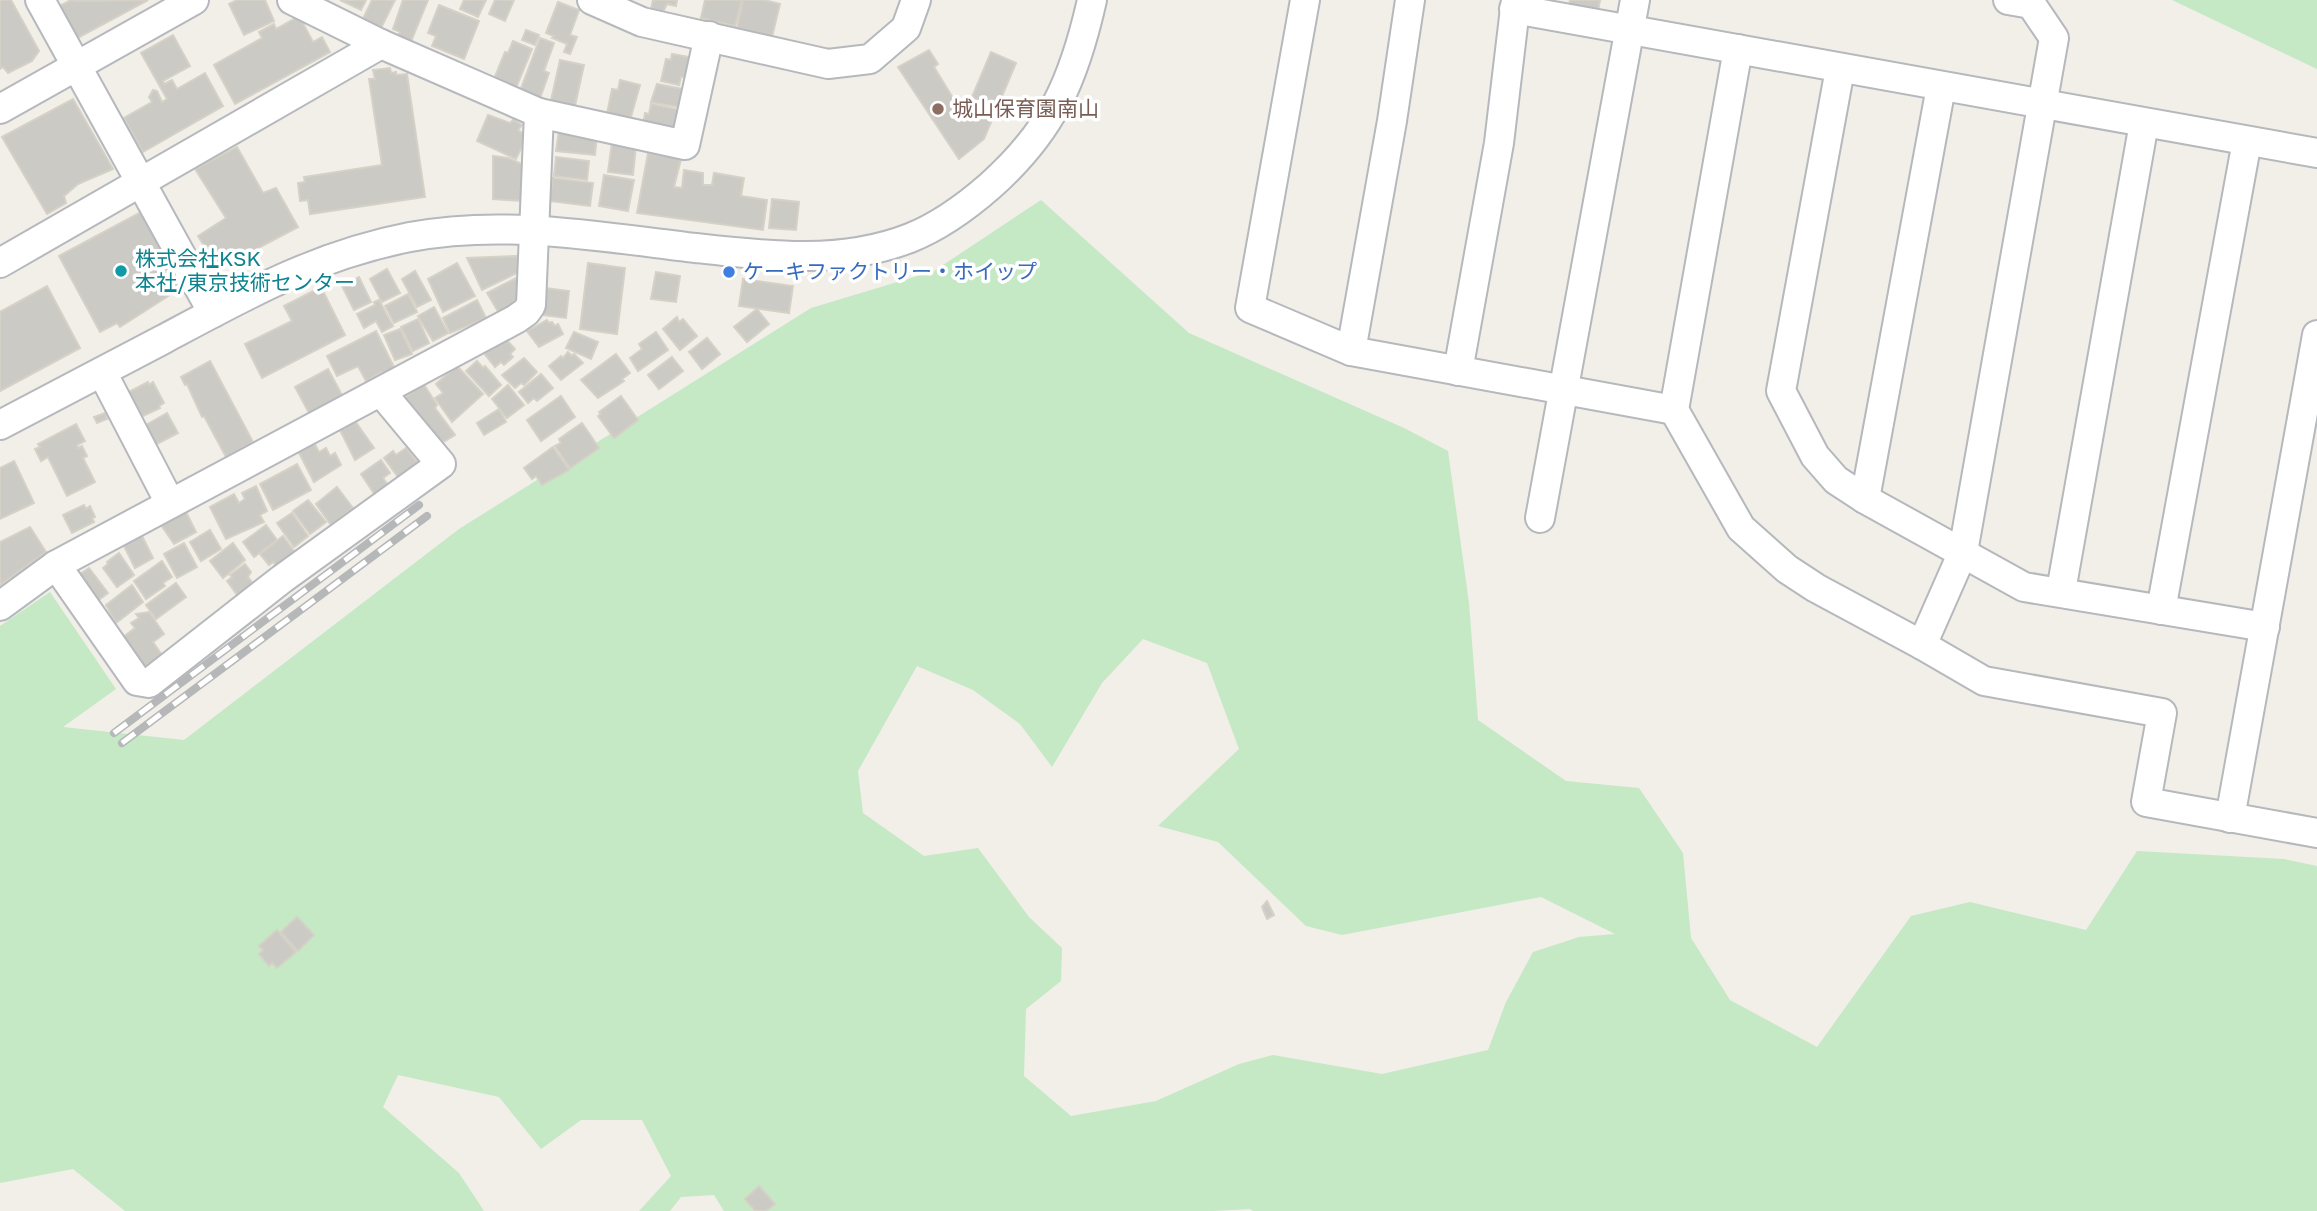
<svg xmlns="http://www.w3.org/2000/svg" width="2317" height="1211" viewBox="0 0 2317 1211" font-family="'Golos Text','Noto Sans JP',sans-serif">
<rect width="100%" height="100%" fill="#f1efe8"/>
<g fill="#c5e8c5" fill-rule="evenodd">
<path d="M2172,0h145v69z"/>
<path d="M1041,200l148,133 215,95 44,23 21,152 9,117 88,61 73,7 44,65 8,85 39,62 87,47 94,-131 59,-14 116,28 51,-79 147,8 33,7v345h-1064l-3,-2 -38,2h-488l-10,-16 -33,2 -11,14h-31l32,-35 -29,-56h-61l-40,29 -42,-52 -101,-22 -15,32 76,66 25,38h-359l-52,-42 -73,14v-557l50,-34 66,97 -53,38 121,13 275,-211 352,-221 123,-37zM1143,639l64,24 32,86 -81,77 60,16 88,84 36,9 199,-38 74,37 -36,3 -46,15 -27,50 -18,48 -106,24 -109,-19 -34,9 -83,37 -85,15 -47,-40 2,-67 35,-28 1,-33 -33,-31 -51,-69 -54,8 -61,-43 -5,-42 59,-105 56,24 47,34 32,43 50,-84z"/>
</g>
<g fill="#cccac5" stroke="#d6d1c6" stroke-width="2">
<path d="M0,0h11l28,51 -7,10 -24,12 -5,-6 -3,2z"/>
<path d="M71,0l8,1 69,-1 -74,40 -18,-32z"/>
<path d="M237,0h28l9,21 -30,14 -15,-31z"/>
<path d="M340,0h26l-5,10z"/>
<path d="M372,0h23l-15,30 -18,-9z"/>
<path d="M403,0h25l-18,44 -13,-6 3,-6 -7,-3z"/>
<path d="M464,0h22l-8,17 -18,-8z"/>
<path d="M495,0h19l-9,21 -16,-7z"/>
<path d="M653,0h24l-1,6 -9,-2 -4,8 -12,-3z"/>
<path d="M705,0h37l-7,26 -34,-8z"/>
<path d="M743,0h21l16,4 -9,37 -23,-6 1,-4 -12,-3z"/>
<path d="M1570,0h30l-2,11 -29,-5z"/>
<path d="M558,2l21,8 -9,25 7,2 -7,17 -6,-2 3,-8 -15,-6 2,-2 -8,-3z"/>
<path d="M439,5l40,16 -15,38 -32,-13 4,-10 -8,-3z"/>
<path d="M299,16l14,26 9,-5 8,15 -95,52 -21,-39 48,-27 -3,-6 15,-8 2,5z"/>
<path d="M526,30l13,5 -4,10 -13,-5z"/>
<path d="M173,35l17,31 -27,15 1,3 8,-4 5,9 28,-16 18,33 -80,46 -19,-34 28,-16 -3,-5 4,-7 4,1 5,11 5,-3 -26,-46z"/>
<path d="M540,38l14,5 -10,28 5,2 -10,28 -20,-7z"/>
<path d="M513,41l19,8 -16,39 -22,-9 11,-27 3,1z"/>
<path d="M929,50l9,14 -4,3 30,49 27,-64 25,11 -32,76 -25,20 -61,-92z"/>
<path d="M672,54l17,3 -5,20h-3l-2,8 -18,-4 5,-22 5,1z"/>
<path d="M560,60l24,5 -10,45 -24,-5z"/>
<path d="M390,68l1,5 5,-1v3l11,-1 18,123 -115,17 -2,-14 -8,1 -2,-18 7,-1 -1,-5 78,-12 -13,-86h6l-2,-9z"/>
<path d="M620,80l20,5 -9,32 -24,-3 5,-25 6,1z"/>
<path d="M657,84l26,5 -4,18 -28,-5z"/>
<path d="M73,99l40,70 -35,15 -14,12 2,7 -19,11 -45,-77z"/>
<path d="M651,104l30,6 -4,22 -34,-7 2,-12 4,1z"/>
<path d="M488,115l22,8 3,-3 9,5 -4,5 9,6 -11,23 -39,-18z"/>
<path d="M559,130l38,5 -2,20 -39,-4z"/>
<path d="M612,142l24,3 -3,30 -25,-3z"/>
<path d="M237,147l26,46 13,-5 22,39 -79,42 -21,-33 28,-18 -31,-49z"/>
<path d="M648,153l33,6 -7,28 8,1 2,-18 19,3v12h9l2,-12 30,5 -3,18 26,4 -4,30 -126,-17z"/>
<path d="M493,156l15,2 16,7 -1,36 -30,-2z"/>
<path d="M556,157l33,4 -2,19 -33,-4z"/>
<path d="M604,175l30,5 -6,31 -29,-5z"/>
<path d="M553,178l40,5 -3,23 -41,-5z"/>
<path d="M772,199l27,3 -3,28 -27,-2z"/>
<path d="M141,212l43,74 -64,41 -3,-4 -17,9 -41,-76z"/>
<path d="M516,256l7,14 -41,20 -15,-32z"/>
<path d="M457,263l18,33 -32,16 -15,-33z"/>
<path d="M588,263l37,5 -8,66 -37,-5z"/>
<path d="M387,269l13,24 -18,9 -12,-23z"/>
<path d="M415,271l16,29 -14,7 -15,-28z"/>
<path d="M656,272l24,4 -4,26 -25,-3z"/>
<path d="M520,276l2,27 -22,12 -13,-22z"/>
<path d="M359,277l12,25 -17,8 -12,-24z"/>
<path d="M743,279l50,7 -4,27 -50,-7z"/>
<path d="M47,286l33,62 -80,43v-79z"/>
<path d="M321,287l24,48 -83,43 -17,-34 47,-23 -8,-15z"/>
<path d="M545,288l24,3 -3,27 -24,-3z"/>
<path d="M408,294l9,18 -23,11 -9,-17z"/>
<path d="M379,300l14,26 -11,6 -6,-11 -12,7 -7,-14 18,-9 -1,-3z"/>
<path d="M477,300l9,18 -36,15 -7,-15z"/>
<path d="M434,307l14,26 -15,8 -15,-25z"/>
<path d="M757,309l12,15 -22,18 -13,-15z"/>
<path d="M677,317l2,5 4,-3 14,17 -17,14 -17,-21z"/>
<path d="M418,319l11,24 -16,8 -12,-24z"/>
<path d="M547,320l2,3 3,-1 3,4 3,-2 5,10 -24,13 -12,-16z"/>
<path d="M400,329l12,25 -17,6 -11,-25z"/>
<path d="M376,331l20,40 -11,5 -3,-4 -16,9 -8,-15 -21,10 -10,-20z"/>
<path d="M574,332l24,10 -7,17 -25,-11z"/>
<path d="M656,332l12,18 -30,21 -8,-13 12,-9 -3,-5z"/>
<path d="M504,337l11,12 -5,5 3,3 -9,8 -3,-3 -6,5 -12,-15z"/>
<path d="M707,338l13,16 -18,15 -13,-17z"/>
<path d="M568,352l4,4 2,-2 9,9 -22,17 -12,-14 12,-10 2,2z"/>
<path d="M616,354l14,19 -8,6 2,2 -26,17 -17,-18z"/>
<path d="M672,357l11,14 -24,18 -11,-14z"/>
<path d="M524,358l13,14 -13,13 -3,-2 -6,5 -13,-13z"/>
<path d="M210,361l43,81 -27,15 -22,-41 -2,1 -15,-33 -2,1 -4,-8z"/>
<path d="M477,361l6,7 2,-2 16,19 -12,11 -23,-25z"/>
<path d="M457,366l26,28 -31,28 -17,-24 8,-5 -7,-9z"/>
<path d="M328,369l14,26 -33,18 -14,-26z"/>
<path d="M541,374l12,14 -16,13 -3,-3 -6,5 -9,-11z"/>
<path d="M148,382l1,3 4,-3 11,21 -5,3 1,2 -21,10 -12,-25z"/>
<path d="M423,383l14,22 -2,3 20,27 -15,9 -35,-46z"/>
<path d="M508,385l16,20 -17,13 -15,-19z"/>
<path d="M561,396l14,21 -34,24 -14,-21z"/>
<path d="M621,396l17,24 -24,18 -16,-22 3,-2 -2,-2z"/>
<path d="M499,409l7,13 -22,13 -7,-12z"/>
<path d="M105,413l2,6 -10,4 -3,-6z"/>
<path d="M167,413l11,20 -23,12 -11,-19z"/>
<path d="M355,421l19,27 -19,12 -15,-30z"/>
<path d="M582,423l17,25 -29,20 -15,-22 6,-3 -2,-4z"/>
<path d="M76,424l9,17 -8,4 1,3 4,-2 5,10 -4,2 12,24 -28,14 -19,-39 -7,4 -6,-12 5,-2 -2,-3z"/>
<path d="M313,441l6,11 7,-4 4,8 5,-3 6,12 -27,17 -17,-33z"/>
<path d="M553,447l16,23 -27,15 -6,-9 -4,3 -8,-11z"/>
<path d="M406,448l15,19 -20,14 -17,-23 9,-7 3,4z"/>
<path d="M381,460l9,13 -7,5 7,10 -13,10 -16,-24z"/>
<path d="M14,461l20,42 -34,16v-51z"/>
<path d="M297,464l14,26 -38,20 -13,-26z"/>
<path d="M256,486l11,25 -7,4 4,7 -38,17 -16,-32 24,-13 5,9 6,-4 -3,-6z"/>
<path d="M337,487l16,21 -22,17 -15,-21z"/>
<path d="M308,500l18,22 -16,12 -17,-23z"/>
<path d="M84,505l2,4 4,-3 5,11 -3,1 2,4 -22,11 -9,-18z"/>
<path d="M184,508l12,24 -22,12 -15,-22z"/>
<path d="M292,513l16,23 -14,11 -17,-24z"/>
<path d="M266,525l11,15 -23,17 -11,-15z"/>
<path d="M30,527l16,25 -46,33v-43z"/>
<path d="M210,530l11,19 -20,12 -11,-19z"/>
<path d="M141,534l12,24 -18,10 -12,-24z"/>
<path d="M283,536l13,18 -19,12 -4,-4 -4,3 -9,-11z"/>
<path d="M184,543l13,24 -20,11 -13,-24z"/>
<path d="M233,543l12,17 -22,18 -13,-17z"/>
<path d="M119,553l15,22 -17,12 -14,-19 5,-4 -1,-2z"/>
<path d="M162,561l10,16 -9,6 2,3 -19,13 -12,-18z"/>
<path d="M245,564l6,8 -3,5 8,10 -16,12 -13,-18 5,-4 -2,-2z"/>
<path d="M89,568l19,25 -12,9 -19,-26z"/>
<path d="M176,583l10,14 -30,22 -10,-14z"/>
<path d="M132,585l11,17 -27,21 -10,-18z"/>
<path d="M149,612l15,22 -11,8 11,16 -16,12 -26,-32 13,-10 -4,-5 8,-5 -3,-4z"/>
<path d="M1267,901l7,14 -7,4 -5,-12z"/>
<path d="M297,917l17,18 -16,16 -17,-19z"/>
<path d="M277,930l19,22 -19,16 -5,-5 -3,3 -10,-12 4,-4 -4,-4z"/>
<path d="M759,1186l16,18 -9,7h-11l-10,-12z"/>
</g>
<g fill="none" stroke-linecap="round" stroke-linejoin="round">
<defs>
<g id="minor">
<path d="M40,0l173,313"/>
<path d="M592,0l50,22 186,42 42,-5 36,-31 10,-28"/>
<path d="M1305,0l-55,308 101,43 323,59"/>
<path d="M1514,9l803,144"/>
<path d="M1738,49l-64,361 67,118 46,41 29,19 106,57 62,36 178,32 -16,89 171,31"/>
<path d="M1840,69l-59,322 34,65 21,24 29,19 159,88 241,40"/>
<path d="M0,109l194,-109"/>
<path d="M539,113l146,32 24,-109"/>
<path d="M0,263l381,-219"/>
<path d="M1351,351l41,-230 18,-121"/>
<path d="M1458,371l41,-228 17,-143"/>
<path d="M102,372l68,131"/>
<path d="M0,425c55,-29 109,-57 164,-86 82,-44 153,-84 246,-102 95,-18 191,0 286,11 71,8 145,17 214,-10 30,-12 56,-31 80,-52 62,-55 84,-106 102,-186"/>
<path d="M1865,499l76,-412"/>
<path d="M1540,518l95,-518"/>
<path d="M56,565l81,116 12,2 133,-104 159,-115 -60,-72"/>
<path d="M2061,591l83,-468"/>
<path d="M0,606l56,-41 460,-246 10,-7 5,-7 8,-192 -158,-69 -89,-44"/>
<path d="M2161,610l86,-469"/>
<path d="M1922,645l41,-93 91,-514 -23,-34 -23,-4"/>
<path d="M2230,818l87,-483"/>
</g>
</defs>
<use href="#minor" stroke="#b5b8bc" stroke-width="32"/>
<use href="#minor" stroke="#fff" stroke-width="28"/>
<defs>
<g id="rail">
<path d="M114,733l305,-228"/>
<path d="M122,743l305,-227"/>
</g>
</defs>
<use href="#rail" stroke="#b6b7b8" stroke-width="8"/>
<use href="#rail" stroke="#fff" stroke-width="5" stroke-dasharray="16" stroke-linecap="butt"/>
</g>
<circle fill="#8d6e63" stroke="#fff" stroke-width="2.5" cx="938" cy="109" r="7"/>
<circle fill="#0f9aa8" stroke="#fff" stroke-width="2.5" cx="121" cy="271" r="7"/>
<circle fill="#3f7fe0" stroke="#fff" stroke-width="2.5" cx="729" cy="272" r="7"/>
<g text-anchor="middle" stroke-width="7" stroke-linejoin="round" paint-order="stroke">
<g font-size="21" fill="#785e54" stroke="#fff" text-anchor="start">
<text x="952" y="116">城山保育園南山</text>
</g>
<g font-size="21" fill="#0d838f" stroke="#fff" text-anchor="start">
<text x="135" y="266">株式会社KSK<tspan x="135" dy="24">本社/東京技術センター</tspan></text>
</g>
<g font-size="21" fill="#366cbe" stroke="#fff" text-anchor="start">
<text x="743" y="279">ケーキファクトリー・ホイップ</text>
</g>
</g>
</svg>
